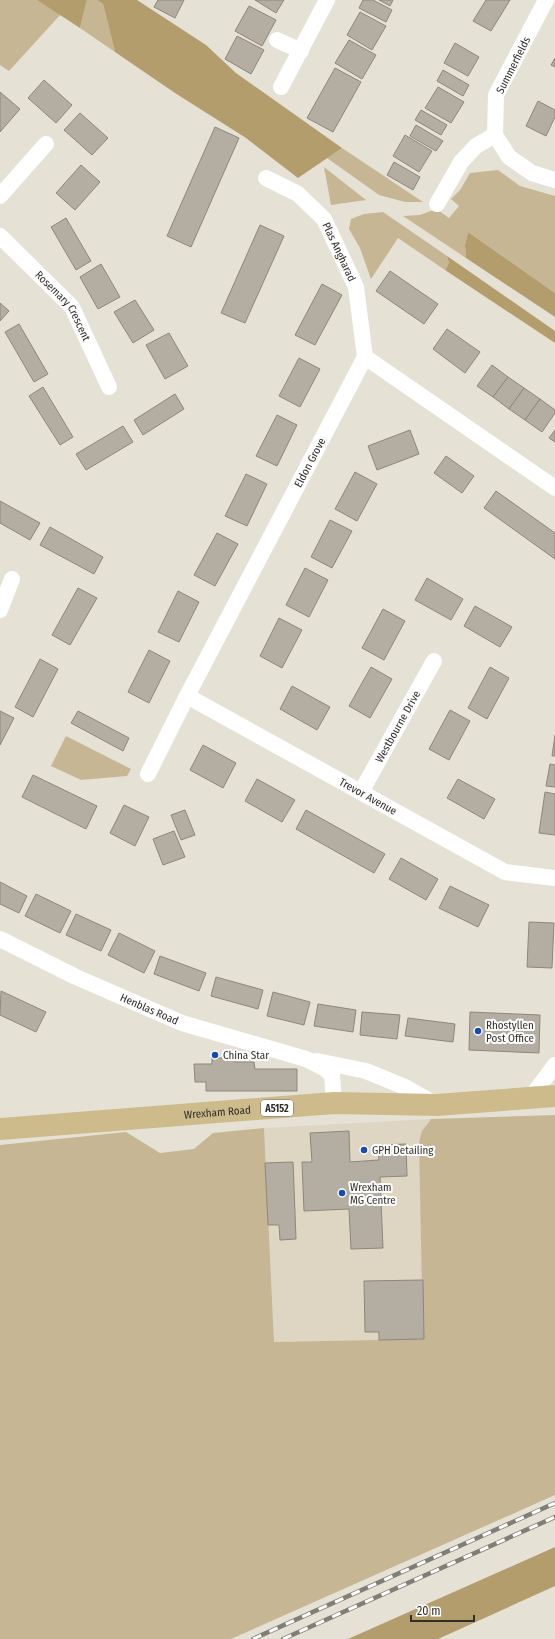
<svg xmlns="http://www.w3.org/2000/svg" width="555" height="1639" viewBox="0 0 555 1639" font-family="'Fira Sans Condensed',sans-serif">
<rect width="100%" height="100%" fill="#e6e1d5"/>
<path fill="#ded6c2" d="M431,1119l-5,5 -7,18 5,197 -150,3 -10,-214z"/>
<g fill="#c6b693">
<path d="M0,0h37l24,14 -52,57 -9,-6z"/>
<path d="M87,0h10l6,4 12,48 -35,-24z"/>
<path d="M342,148l81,54h-18l-26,-7 -52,-37z"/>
<path d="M324,167l42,33 -35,5z"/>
<path d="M498,170l22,16 35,10v97l-87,-61 -3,13 1,13 -63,-42 17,-1 16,-6 13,9 10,-12 -8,-7 9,-9 10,-17z"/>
<path d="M383,212l64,44 2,7 -4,7 -47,-32 -27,41 -11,-31 -11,-19 2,-10 13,-5z"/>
<path d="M66,736l65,33 -4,7 -46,4 -30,-14z"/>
<path d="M555,1115v380l-324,144h-231v-494l126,-13 34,21 34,-4 19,-16 51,-5 10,214 149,-3 -4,-197 3,-11 9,-12z"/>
</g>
<g fill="#b39d6d">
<path d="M37,0h50l-7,28z"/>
<path d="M97,0h40l69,45 30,28 106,75 -44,30 -52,-40 -71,-45 -60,-41 -12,-48z"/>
<path d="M468,232l87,61v24l-89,-59 -1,-13z"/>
<path d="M447,256l108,75v12l-110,-73 4,-7z"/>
<path d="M555,1547v39l-117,53h-90z"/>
</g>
<g fill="#b4aea2" stroke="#8c877c">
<path d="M158,0h26l-9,18 -21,-11z"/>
<path d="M255,0h29l-8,13z"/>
<path d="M363,0h10l19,10 -6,12 -27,-14z"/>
<path d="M379,0h14l-3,6z"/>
<path d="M486,0h24l-19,31 -18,-10z"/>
<path d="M249,6l27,14 -14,26 -27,-15z"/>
<path d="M360,12l26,14 -14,24 -25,-15z"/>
<path d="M237,36l27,14 -13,24 -26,-15z"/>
<path d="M349,40l27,15 -14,24 -27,-16z"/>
<path d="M455,43l24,14 -11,19 -24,-13z"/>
<path d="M555,58v9l-4,-2z"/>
<path d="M335,68l26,14 -28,50 -26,-14z"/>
<path d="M443,70l26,15 -6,11 -26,-15z"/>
<path d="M44,80l28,25 -16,18 -28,-25z"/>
<path d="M438,87l26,15 -13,21 -26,-15z"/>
<path d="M0,92l20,17 -20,23z"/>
<path d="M538,101l17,9v7l-9,19 -20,-10z"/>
<path d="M421,110l26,15 -6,10 -26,-15z"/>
<path d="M80,113l28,25 -16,17 -28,-25z"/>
<path d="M416,125l27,16 -7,10 -26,-15z"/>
<path d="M215,127l24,11 -48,109 -24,-11z"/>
<path d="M405,135l27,16 -13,21 -26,-16z"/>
<path d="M394,162l26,15 -7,13 -26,-15z"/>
<path d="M81,165l19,17 -25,28 -19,-17z"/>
<path d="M66,218l25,43 -15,9 -25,-43z"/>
<path d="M260,225l24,11 -39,87 -24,-10z"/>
<path d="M101,264l19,33 -22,12 -18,-32z"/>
<path d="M390,271l48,33 -14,20 -48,-33z"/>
<path d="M322,284l20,11 -27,50 -20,-10z"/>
<path d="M135,300l19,30 -21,13 -19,-31z"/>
<path d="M0,303l9,8 -9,10z"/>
<path d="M19,324l29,50 -14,8 -29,-50z"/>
<path d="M447,329l33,23 -15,21 -32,-24z"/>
<path d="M169,333l19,33 -23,13 -19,-34z"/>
<path d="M299,358l21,11 -20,38 -21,-11z"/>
<path d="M492,365l16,12 -15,20 -16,-11z"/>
<path d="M508,377l16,11 -15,21 -16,-12z"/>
<path d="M43,387l30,50 -13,8 -31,-49z"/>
<path d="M524,388l16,11 -15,21 -16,-11z"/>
<path d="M175,394l9,15 -41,26 -9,-15z"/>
<path d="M540,399l15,11v3l-13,19 -17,-12z"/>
<path d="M277,415l20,10 -20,41 -21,-10z"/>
<path d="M123,426l10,16 -47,28 -10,-16z"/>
<path d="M410,430l9,24 -42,16 -9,-24z"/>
<path d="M555,430v12l-6,-4z"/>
<path d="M446,456l28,20 -12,17 -28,-20z"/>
<path d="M355,472l22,12 -20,37 -22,-12z"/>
<path d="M246,474l21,10 -20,42 -22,-10z"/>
<path d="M496,491l59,42v26l-71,-51z"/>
<path d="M0,501l40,22 -10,17 -30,-17z"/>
<path d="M330,520l22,11 -20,37 -21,-11z"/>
<path d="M50,527l53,30 -9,17 -54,-29z"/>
<path d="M217,533l21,11 -23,42 -21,-11z"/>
<path d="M305,568l23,12 -19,37 -23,-12z"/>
<path d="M427,578l36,21 -12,21 -36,-20z"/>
<path d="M78,588l19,10 -27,47 -18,-10z"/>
<path d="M178,591l21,11 -20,40 -21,-10z"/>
<path d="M475,606l37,21 -12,20 -36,-21z"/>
<path d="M383,609l22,12 -21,39 -22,-12z"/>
<path d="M279,618l23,12 -20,38 -22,-12z"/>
<path d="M149,650l21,11 -21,42 -21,-11z"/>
<path d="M40,659l18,10 -25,48 -18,-10z"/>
<path d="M371,667l21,12 -22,39 -21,-12z"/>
<path d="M490,667l19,11 -22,41 -19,-11z"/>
<path d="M292,686l38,21 -13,23 -37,-21z"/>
<path d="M450,710l20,11 -21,39 -20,-11z"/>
<path d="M0,711l14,7 -14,27z"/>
<path d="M78,711l51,27 -6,13 -52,-28z"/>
<path d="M555,735v21h-3z"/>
<path d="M203,745l33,18 -13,25 -33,-18z"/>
<path d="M550,764l5,1v22l-9,-1z"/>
<path d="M33,775l64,31 -11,23 -64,-32z"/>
<path d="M257,779l38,21 -13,22 -37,-21z"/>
<path d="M458,779l37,20 -11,20 -37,-21z"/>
<path d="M545,792l10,2v41l-16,-2z"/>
<path d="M124,805l25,12 -14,29 -25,-13z"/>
<path d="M185,810l10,25 -14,5 -10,-25z"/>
<path d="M306,810l79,44 -11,19 -78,-44z"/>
<path d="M174,831l11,26 -22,8 -10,-26z"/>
<path d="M401,858l37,21 -12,21 -37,-21z"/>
<path d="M0,882l27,14 -8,17 -19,-9z"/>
<path d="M450,886l39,19 -11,22 -39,-19z"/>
<path d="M36,894l35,17 -11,22 -35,-17z"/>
<path d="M76,914l35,16 -10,21 -35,-16z"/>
<path d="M529,922l25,1 -2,45 -25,-1z"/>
<path d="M119,933l36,18 -11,22 -36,-18z"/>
<path d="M160,956l46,17 -7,18 -45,-17z"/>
<path d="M216,977l47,13 -5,19 -47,-13z"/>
<path d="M1,991l45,21 -10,20 -36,-17z"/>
<path d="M273,992l37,10 -6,23 -37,-9z"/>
<path d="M318,1004l38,6 -3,22 -39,-6z"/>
<path d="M362,1012l38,3 -3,24 -37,-4z"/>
<path d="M470,1012l70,3 -1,38 -70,-3z"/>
<path d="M408,1018l47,6 -2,18 -48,-6z"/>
<path d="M212,1058h23v4h19l1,7h42v22h-91v-9h-11l-1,-18h18z"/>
<path d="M349,1131l1,31 29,-2 -1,-15 28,-1 1,32 -27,1 3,71 -32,1 -2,-40 -45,2 -2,-49h10l-2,-29z"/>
<path d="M293,1162l3,77 -16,1 -1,-15h-11l-3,-62z"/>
<path d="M423,1280l1,59 -45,1v-8h-14l-1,-51z"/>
</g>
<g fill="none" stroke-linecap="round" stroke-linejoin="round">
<g stroke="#fff" stroke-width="16">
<path d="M546,0l-50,95 -1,40 14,22 23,16 23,7"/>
<path d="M277,40l24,11"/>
<path d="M281,87l46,-87"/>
<path id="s1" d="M266,178l32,16 26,25 32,68 9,70"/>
<path d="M0,196l46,-52"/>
<path d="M437,204l24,-42 15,-16 19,-11"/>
<path id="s2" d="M0,236l72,71 37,80"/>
<path d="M0,610l12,-31"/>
<path id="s3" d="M187,696l318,176 50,6"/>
<path id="s4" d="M148,774l39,-78 178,-339 190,131"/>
<path id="s5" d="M361,792l73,-131"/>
<path id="s6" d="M0,939l76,38 106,46 124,36 18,9 8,7 2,28"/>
<path d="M317,1061l49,10 39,16 30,17"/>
<path d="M531,1097l24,-32"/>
</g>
<path stroke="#cebb8c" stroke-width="22" id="s7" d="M0,1129l334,-26 103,2 118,-9"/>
<defs>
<g id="rail">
<path d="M253,1639l302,-136"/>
<path d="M283,1639l272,-122"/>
</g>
</defs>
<use href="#rail" stroke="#817e76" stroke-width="4.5"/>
<use href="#rail" stroke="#fff" stroke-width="3" stroke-dasharray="9" stroke-linecap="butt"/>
</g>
<g fill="#154bb7" stroke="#fff" stroke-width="1.5">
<circle cx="478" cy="1031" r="4"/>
<circle cx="215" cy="1055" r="4"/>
<circle cx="364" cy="1150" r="4"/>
<circle cx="342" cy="1193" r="4"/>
</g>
<g text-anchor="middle" stroke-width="4" stroke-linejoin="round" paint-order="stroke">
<rect fill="#fff" stroke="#6e6d69" stroke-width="1" x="261" y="1100" width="32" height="16" rx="3"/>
<g font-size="10" font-weight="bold" fill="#302e29">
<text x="277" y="1112">A5152</text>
</g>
<g font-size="11" fill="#302e29" stroke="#fff">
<text transform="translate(513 65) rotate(-63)" y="4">Summerfields</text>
<text dy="4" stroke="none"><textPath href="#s1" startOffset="108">Plas Angharad</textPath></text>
<text dy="4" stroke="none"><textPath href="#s2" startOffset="95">Rosemary Crescent</textPath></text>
<text dy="4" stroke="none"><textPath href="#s4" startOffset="351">Eldon Grove</textPath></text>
<text dy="4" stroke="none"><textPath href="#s5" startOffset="75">Westbourne Drive</textPath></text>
<text dy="4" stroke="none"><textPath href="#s3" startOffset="207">Trevor Avenue</textPath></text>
<text dy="4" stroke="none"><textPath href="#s6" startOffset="165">Henblas Road</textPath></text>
<text dy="4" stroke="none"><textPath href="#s7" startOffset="218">Wrexham Road</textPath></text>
</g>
<g font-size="11" fill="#302e29" stroke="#fff" text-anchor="start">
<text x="486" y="1029">Rhostyllen<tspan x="486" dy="13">Post Office</tspan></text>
<text x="223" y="1059">China Star</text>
<text x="372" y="1154">GPH Detailing</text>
<text x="350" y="1191">Wrexham<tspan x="350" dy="13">MG Centre</tspan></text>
</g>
</g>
<path d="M411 1615v6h63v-6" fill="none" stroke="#302e29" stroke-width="2"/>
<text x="417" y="1615" font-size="12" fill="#302e29" stroke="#ffffff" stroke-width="3" paint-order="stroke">20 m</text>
</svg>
